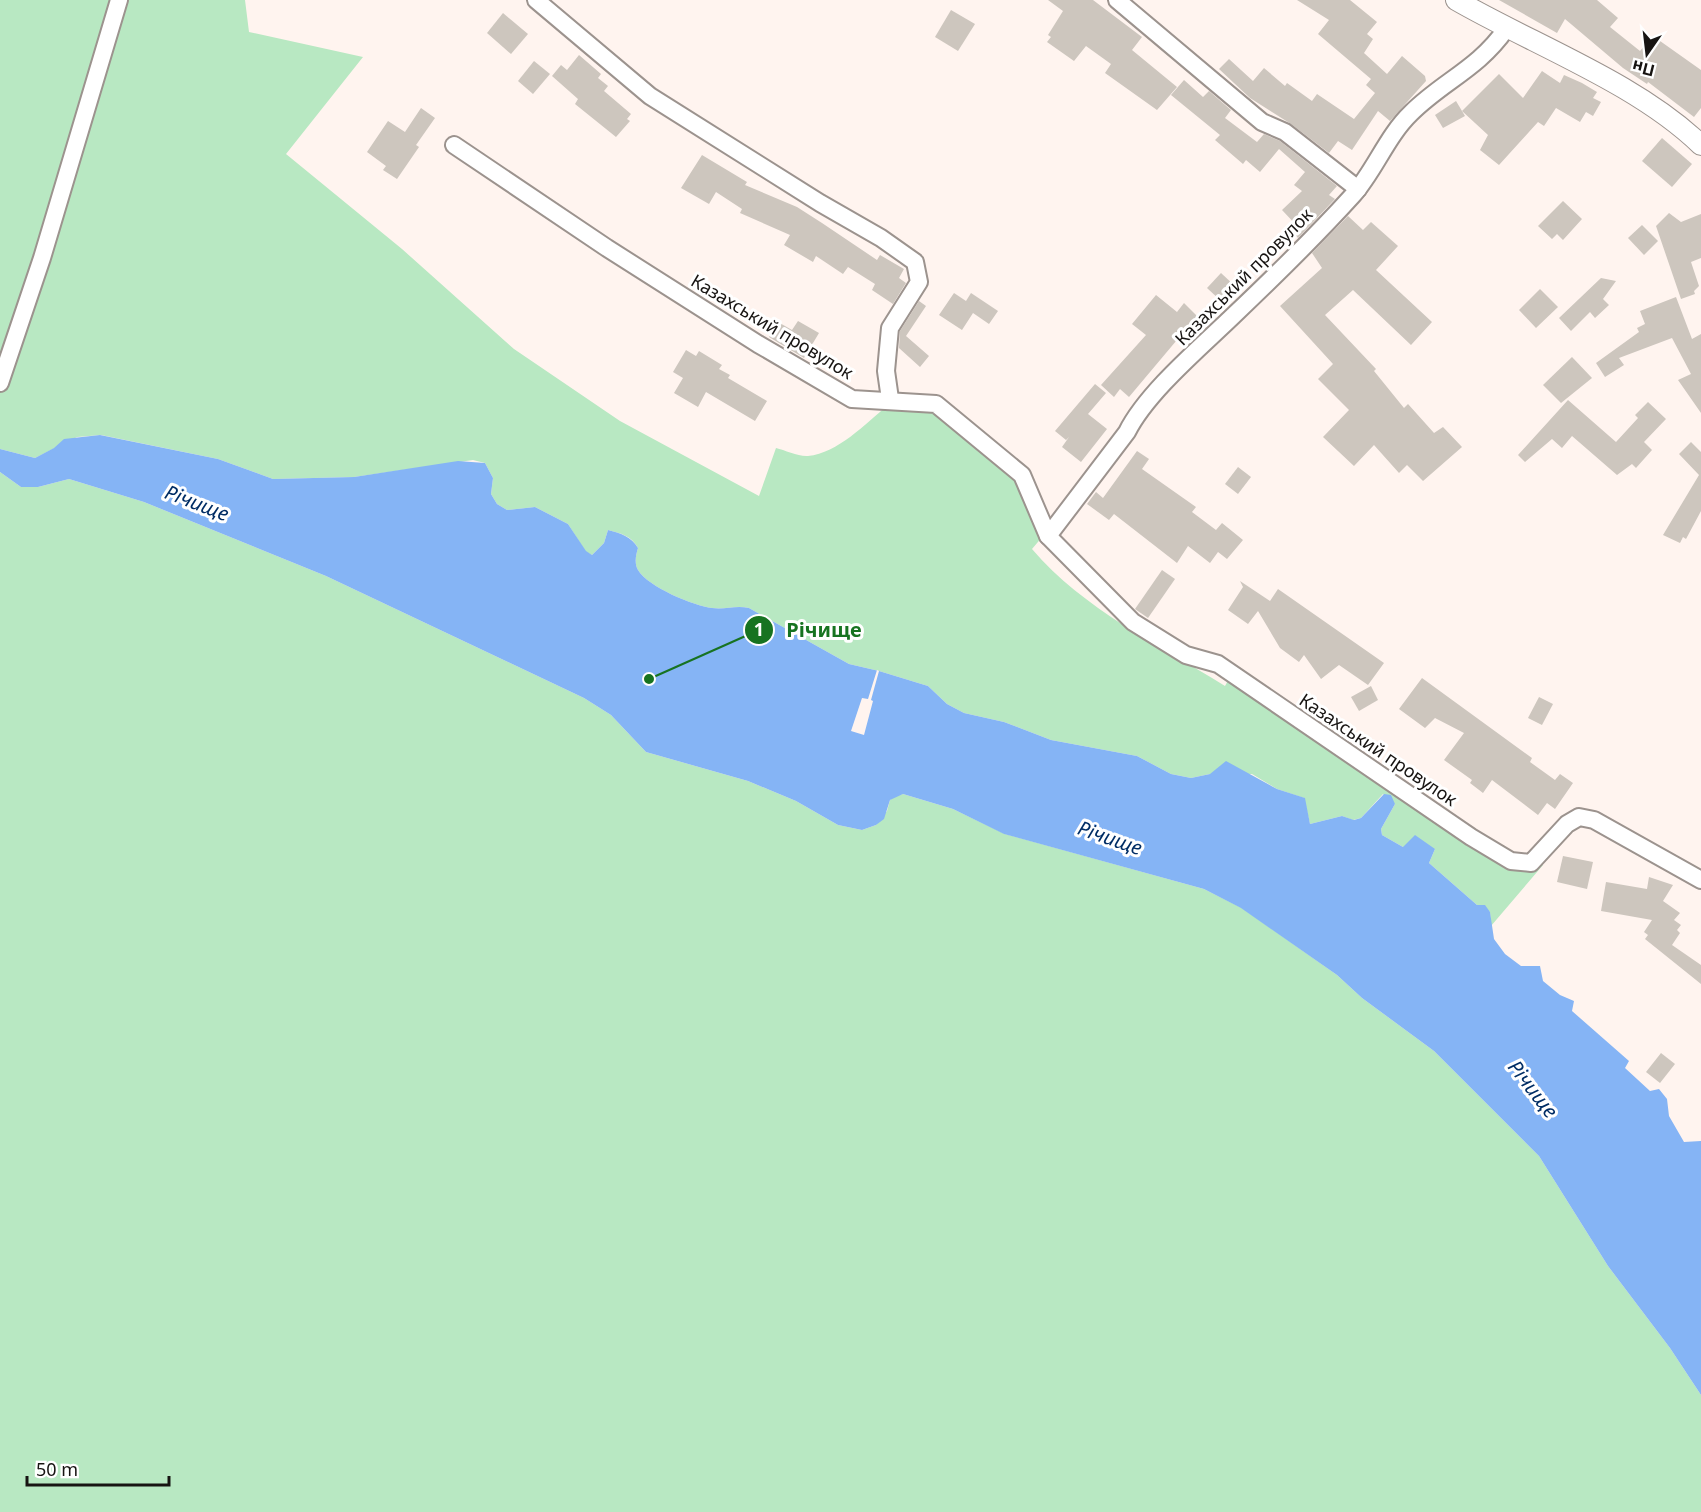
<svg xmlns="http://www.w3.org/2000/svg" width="1701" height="1512" viewBox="0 0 1701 1512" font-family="'Noto Sans',sans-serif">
<rect width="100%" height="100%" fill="#fff4ef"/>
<g fill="#b8e8c2">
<path d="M0,0h245l4,32 114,25 -77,97 116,95 112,100 106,72 139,75 17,-48c9,2 23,9 32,8 30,-3 57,-32 79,-50l46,5 80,65 30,60 -11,13c51,60 127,96 193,137l11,-20 110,80 165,108 23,1 9,10 -52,61 -1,-14 -13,-7 -48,-42 6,-14 -32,-2 -21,-12 -1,-6 14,-25 -12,-10 -22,24 -8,2 -11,-4 -32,8 -6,-26 -27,-9 -25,-15h-42l-19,4 -20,-4 -34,-18 -86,-16 -47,-18 -40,-9 -17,-9 -19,-18 -49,-15 -30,-7 -100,-56c-14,-3 -24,2 -37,0 -18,-2 -64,-21 -74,-38 -4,-7 -2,-15 0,-22 -6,-12 -18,-15 -30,-18l-4,13 -12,12 -6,-3 -18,-28 -33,-17 -28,3 -10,-6 -6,-10 2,-16 -8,-15 -12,-3 -119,17 -81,2 -55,-20 -117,-24 -24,2 -42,21 -35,-9z"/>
<path d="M0,472l21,15h17l31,-8 75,23 182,74 258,122 27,17 35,37 102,29 48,20 42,24 24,5 14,-5 11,-14 3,-11 5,-4 8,-2 50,15 52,25 199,55 38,19 95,67 25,23 72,53 105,105 69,110 62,82 31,47v117h-1701z"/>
</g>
<path fill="#85b4f5" d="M100,435l118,24 55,20 81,-2 104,-16 27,2 8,15 -2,16 6,10 10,6 28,-3 33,17 18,27 6,4 12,-12 4,-13c12,3 24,7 30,18 -2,7 -4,15 0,22 10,17 56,36 74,38 13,2 23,-3 37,0l100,56 30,7 49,15 19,18 17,9 40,9 47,18 86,16 34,18 20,4 19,-4 16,-13 51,28 28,9 5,26 32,-8 12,4 7,-2 23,-24 7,1 4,9 -14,25 1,6 21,12 12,-12 20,14 -6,14 48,42h8l5,7 4,27 11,15 16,12h19l3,15 17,14 14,6 -2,10 57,50 -4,7 25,23 9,-2 8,10 2,17 15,26 17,-1v254l-31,-47 -62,-82 -69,-110 -105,-105 -72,-53 -25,-23 -96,-67 -37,-19 -200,-55 -51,-25 -50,-15 -13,6 -6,19 -8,6 -14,5 -24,-5 -42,-24 -48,-20 -102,-29 -35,-37 -27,-17 -258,-122 -182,-74 -75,-23 -31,8h-17l-21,-15v-23l35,9 19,-10 10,-9z"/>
<path fill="#fff4ef" d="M877,670l2,1 -8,29 2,1 -9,34 -13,-4 11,-33 6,1z"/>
<g fill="#cdc6be">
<path d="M1048,0h45l49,37 -10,13 45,37 -20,23 -52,-37 6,-9 -25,-18 -12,15 -27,-19 4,-5 -3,-2 15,-24z"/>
<path d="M1297,0h53l27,22 -10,12 6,5 -9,14 23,21 15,-18 23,20 1,5 -36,40 -12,-10 -26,39 -14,-9 -9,12 -38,-29 -41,-26 -31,-29 10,-10 24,22 11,-13 21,18 2,-3 25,18 5,-7 37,25 21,-26 -9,-8 5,-6 -53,-45 11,-14z"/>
<path d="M1499,0h98l21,18 -8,9 30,24 13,-15 48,34v38l-7,9 -46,-35 -1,2 -24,-16 -58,-49 -8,14z"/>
<path d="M951,10l24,14 -17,27 -23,-14z"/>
<path d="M503,13l25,21 -17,20 -24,-21z"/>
<path d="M579,55l22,19 -3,4 10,8 -4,5 27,23 -4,5 3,2 -14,16 -41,-33 3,-5 -26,-23 9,-11 6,5z"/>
<path d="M534,61l16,13 -17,20 -15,-13z"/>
<path d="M1542,71l18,12 4,-8 18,8 15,9 -4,6 8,4 -8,14 -7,-4 -6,10 -24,-14 -12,18 -6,-4 -39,43 -19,-15 8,-15 -26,-24 37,-37 24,24z"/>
<path d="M1184,80l19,17 6,-6 22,19 -6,8 32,24 7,-8 16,7 57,45 -8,9 6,4 -37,39 -5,-6 5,-5 -16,-17 20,-19 -8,-6 11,-13 -26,-23 -19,23 -14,-12 -3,4 -28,-24 5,-5 -49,-40z"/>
<path d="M1456,101l9,15 -22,12 -8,-13z"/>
<path d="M421,108l14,10 -19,27 3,2 -22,32 -14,-9 3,-4 -19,-14 21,-31 17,11z"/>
<path d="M1662,138l30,26 -20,23 -30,-26z"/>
<path d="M702,155l45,27 -2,3 52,22 25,16 55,37 3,-5 24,14 -5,9 7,5 -13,21 -21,-14 3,-6 -27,-17 -5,7 -27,-18 -3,6 -29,-17 6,-10 -50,-22 2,-4 -26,-17 -7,12 -28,-16z"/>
<path d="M1563,201l19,18 -19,21 -6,-6 -5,5 -14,-13z"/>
<path d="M1669,213l12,9 20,-8v44l-10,4 8,24 -5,5 1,3 -14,5 -25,-73z"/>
<path d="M1348,216l15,14 8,-8 27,24 -22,24 56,52 -21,23 -58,-55 -28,25 51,54 -2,2 30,37 4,-4 26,29 9,-6 19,20 -39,34 -16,-16 -8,8 -25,-28 -20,21 -31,-29 26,-27 -31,-31 15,-15 -53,-58 42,-38 -10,-15z"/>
<path d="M1642,225l16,16 -14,14 -16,-17z"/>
<path d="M1221,273l14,13 -14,15 -14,-13z"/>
<path d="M1601,278l15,3 -13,18 6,6 -14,13 -5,-6 -19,19 -12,-13z"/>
<path d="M1540,289l18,18 -22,21 -17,-18z"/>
<path d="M954,293l12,8 5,-8 27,18 -9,13 -16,-11 -11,17 -23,-15z"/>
<path d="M1156,295l21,17 7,-9 20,20 -9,11 -8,-6 -58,69 -9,-8 -6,8 -13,-12 45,-50 -14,-11z"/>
<path d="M1676,297l16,42 9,-5v79l-23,-33 13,-6 -19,-36 -53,20 5,7 -19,12 -9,-14 43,-31 -2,-4 8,-4 -5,-13z"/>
<path d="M919,301l7,5 -20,30 23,20 -9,11 -21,-19 1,-17z"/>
<path d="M798,321l21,12 -15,25 -35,-21 9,-15 14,8z"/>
<path d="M686,350l10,6 3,-5 23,14 -3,4 11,6 -2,3 39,23 -12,20 -49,-29 -8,15 -24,-14 9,-15 -10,-6z"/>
<path d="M1572,357l20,21 -31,25 -18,-18z"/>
<path d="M1095,384l11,9 -18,21 19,15 -26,33 -19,-15 7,-10 -3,3 -11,-9z"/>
<path d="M1568,400l48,42 22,-24 -3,-3 13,-13 18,17 -22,23 8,8 -16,18 -4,-4 -15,11 -45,-39 -10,12 -10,-9 -27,23 -7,-7z"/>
<path d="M1691,442l10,10v59l-15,28 -3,-2 -3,6 -17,-8 36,-60 -20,-21z"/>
<path d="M1137,451l12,8 -7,10 54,38 -4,5 24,18 6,-7 21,17 -16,19 -9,-7 -8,11 -22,-17 -11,17 -63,-49 -5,6 -22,-16 9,-12 7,6z"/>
<path d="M1238,467l13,10 -13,17 -13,-10z"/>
<path d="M1162,570l13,9 -27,39 -13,-9z"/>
<path d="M1240,581l30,20 8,-12 106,74 -16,22 -29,-20 -18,14 -17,-24 -5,7 -19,-14 -22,-37 -10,13 -20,-14 15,-23z"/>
<path d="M1422,678l110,80 -2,4 25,18 5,-6 13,9 -18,26 -8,-6 -9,12 -46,-35 -9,13 -13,-10 2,-3 -28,-20 20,-27 -29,-15 -10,10 -26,-19z"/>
<path d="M1371,686l7,14 -19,11 -8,-14z"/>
<path d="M1539,697l14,7 -11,21 -14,-7z"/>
<path d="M1563,856l30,6 -6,27 -30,-7z"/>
<path d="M1649,877l24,8 -10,16 17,12 -6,7 7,5 -4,5 3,3 -8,12 29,20v19l-56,-45 3,-4 -4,-3 8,-12 -51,-9 5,-29 41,7z"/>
<path d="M1661,1053l14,11 -15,19 -14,-11z"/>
</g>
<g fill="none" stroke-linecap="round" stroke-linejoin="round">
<defs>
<g id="minor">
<path d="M536,0l114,96 170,107 61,35 34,24 4,20 -29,46 -4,43 4,28"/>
<path d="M1117,0l145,122 23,10 73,57"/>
<path d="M454,145l153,103 151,96 94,55 84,5 86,71 26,61 85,86 53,33 32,9 253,173 40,24 20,2 36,-39 12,-7 15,3 107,60"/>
<path d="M0,383l42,-125 77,-258"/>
<path d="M1048,536l79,-104c20,-40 74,-85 107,-117 41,-39 81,-78 119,-120 22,-25 34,-59 58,-82 32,-32 67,-44 95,-84"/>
</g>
<path id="tertiary" d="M1456,0c78,45 181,83 245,145"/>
</defs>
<use href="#minor" stroke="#9c938e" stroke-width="20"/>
<use href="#tertiary" stroke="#9c938e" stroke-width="22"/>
<use href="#minor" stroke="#fff" stroke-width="16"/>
<use href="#tertiary" stroke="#fff" stroke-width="20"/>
</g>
<g text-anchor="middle" stroke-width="6" stroke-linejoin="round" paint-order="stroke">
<g font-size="18" fill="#171412" stroke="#fff">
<text transform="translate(1244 277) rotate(-45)" y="6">Казахський провулок</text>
<text transform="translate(772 327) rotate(31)" y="6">Казахський провулок</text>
<text transform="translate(1378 750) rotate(34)" y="6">Казахський провулок</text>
</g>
<g font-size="20" font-style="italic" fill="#002d65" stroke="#fff">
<text transform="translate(197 503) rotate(21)" y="7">Річище</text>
<text transform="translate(1110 838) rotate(19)" y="7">Річище</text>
<text transform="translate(1533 1089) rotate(52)" y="7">Річище</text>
</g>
</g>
<path fill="none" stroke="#177321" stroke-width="2" d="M649 679L759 630"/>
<g fill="#177321" stroke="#fff" stroke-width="2">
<circle cx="649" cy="679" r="6"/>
<circle cx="759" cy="630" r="15"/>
</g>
<g font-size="18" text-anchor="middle" font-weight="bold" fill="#fff">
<text x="759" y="636">1</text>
</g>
<g font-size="20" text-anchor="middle" font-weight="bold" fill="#177321" stroke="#fff" stroke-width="6" stroke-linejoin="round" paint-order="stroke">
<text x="824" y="637">Річище</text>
</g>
<g transform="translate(1647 54) rotate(194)" stroke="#ffffff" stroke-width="4.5" paint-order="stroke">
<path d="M0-4.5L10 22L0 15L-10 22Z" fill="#171412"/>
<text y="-9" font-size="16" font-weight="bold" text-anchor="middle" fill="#171412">Пн</text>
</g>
<path d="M27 1476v9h142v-9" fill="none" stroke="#171412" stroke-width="3"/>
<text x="36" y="1476" font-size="18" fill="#171412" stroke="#ffffff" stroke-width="4.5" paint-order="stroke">50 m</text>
</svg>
